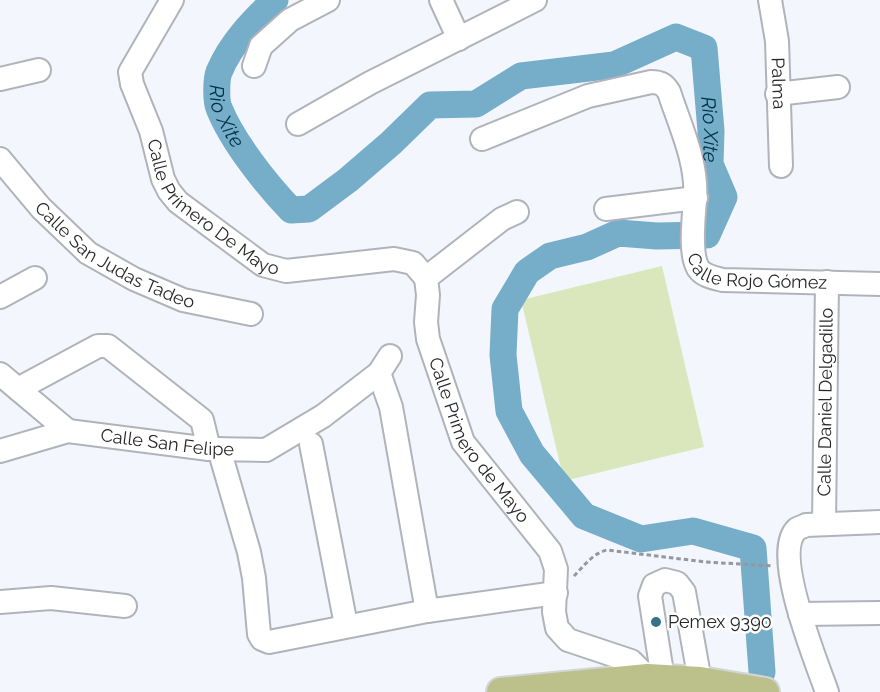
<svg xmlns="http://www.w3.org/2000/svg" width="880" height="692" viewBox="0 0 880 692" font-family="Raleway,sans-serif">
<rect width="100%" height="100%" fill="#f3f7fd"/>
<path fill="#dae7bc" d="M662,266l42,181 -140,34 -43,-181z"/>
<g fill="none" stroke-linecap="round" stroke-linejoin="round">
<path stroke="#76aeca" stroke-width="27" id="s1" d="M275,0c-22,21 -44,43 -56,72 -3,8 -3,29 0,36 13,33 47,76 72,102l18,-1 39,-29 43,-37 39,-38 46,-1 45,-28 93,-11 62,-28 28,11 7,83 -1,33 14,33 -17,38 -50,1 -39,-3 -31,14 -37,9 -23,16 -22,37 -2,46 6,56 23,43 52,62 57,23 52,-8 60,17 9,124"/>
<defs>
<g id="minor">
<path id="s2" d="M172,0l-42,72 2,12 19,47 12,48 6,12 9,11 85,63 23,6 108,-12 19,4 13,15"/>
<path d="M441,0l18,39"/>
<path id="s3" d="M770,0l7,41 4,125"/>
<path d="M254,66l7,-20 29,-26 38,-20"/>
<path d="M0,79l39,-9"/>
<path d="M777,94l61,-7"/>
<path d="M298,124l72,-41 165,-83"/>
<path id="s4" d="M482,139l106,-43 63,-14c9,0 13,2 18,10 11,34 29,71 26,107 -1,18 -6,54 3,69 5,8 16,10 25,12l157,4"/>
<path id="s5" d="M0,159l41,49 47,45 46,26 49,21 68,14"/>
<path d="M606,209l90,-11"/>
<path id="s6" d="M426,278l2,17 -2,27 2,17 35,103 87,109 6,18 -2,43 3,16 11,12 63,21 17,17"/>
<path d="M426,278l76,-59 15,-7"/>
<path d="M0,297l35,-19"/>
<path d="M379,373l12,34 36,204"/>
<path d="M0,374l68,57"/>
<path d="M18,389l80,-43h10l94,74 7,29"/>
<path d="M311,444l35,181"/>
<path d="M219,449l30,103 5,26 5,56 3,5 7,3 158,-31 129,-18"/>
<path id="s7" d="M0,451l68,-20 141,18 57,1 57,-34 56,-43 11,-17"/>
<path id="s8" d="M824,524l3,-242"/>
<path d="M0,602l51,-4 74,8"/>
<path d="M800,614l80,-1"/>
<path d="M663,679l-13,-83 4,-11 11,-5 12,3 7,9 16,89"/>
<path d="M827,692c-10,-29 -56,-139 -30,-163 3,-2 6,-2 9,-4l74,-3"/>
</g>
<path id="major" d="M501,692l147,-14 52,3 65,11"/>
</defs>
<use href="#minor" stroke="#b0b4ba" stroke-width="26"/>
<use href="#major" stroke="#d3d4d4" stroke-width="32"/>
<path stroke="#95989c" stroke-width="3" stroke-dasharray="4.5 3" stroke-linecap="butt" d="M574,576c10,-10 19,-23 33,-26l99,12 67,4"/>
<use href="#minor" stroke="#fff" stroke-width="22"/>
<use href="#major" stroke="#bcc18c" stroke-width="28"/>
</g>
<circle fill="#347488" stroke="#fff" stroke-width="2" cx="656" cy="622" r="6"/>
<g text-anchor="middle" stroke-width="5" stroke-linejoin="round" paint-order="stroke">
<g font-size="18" fill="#252729" stroke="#fff">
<text dy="6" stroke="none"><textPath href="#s3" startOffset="84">Palma</textPath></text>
<text dy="6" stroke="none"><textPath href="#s2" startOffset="250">Calle Primero De Mayo</textPath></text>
<text dy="6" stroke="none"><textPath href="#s5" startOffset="153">Calle San Judas Tadeo</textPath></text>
<text dy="6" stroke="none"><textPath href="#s4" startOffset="440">Calle Rojo Gómez</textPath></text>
<text dy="6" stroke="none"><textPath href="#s8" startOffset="122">Calle Daniel Delgadillo</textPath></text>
<text dy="6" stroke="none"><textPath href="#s6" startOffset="176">Calle Primero de Mayo</textPath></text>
<text dy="6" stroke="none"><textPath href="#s7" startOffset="171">Calle San Felipe</textPath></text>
</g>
<g font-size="18" fill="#252729" stroke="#fff" text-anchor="start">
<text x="668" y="628">Pemex 9390</text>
</g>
<g font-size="20" font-style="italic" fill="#003245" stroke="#fff">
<text dy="7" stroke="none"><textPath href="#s1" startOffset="138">Rio Xite</textPath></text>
<text dy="7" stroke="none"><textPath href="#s1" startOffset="804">Rio Xite</textPath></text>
</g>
</g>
</svg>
